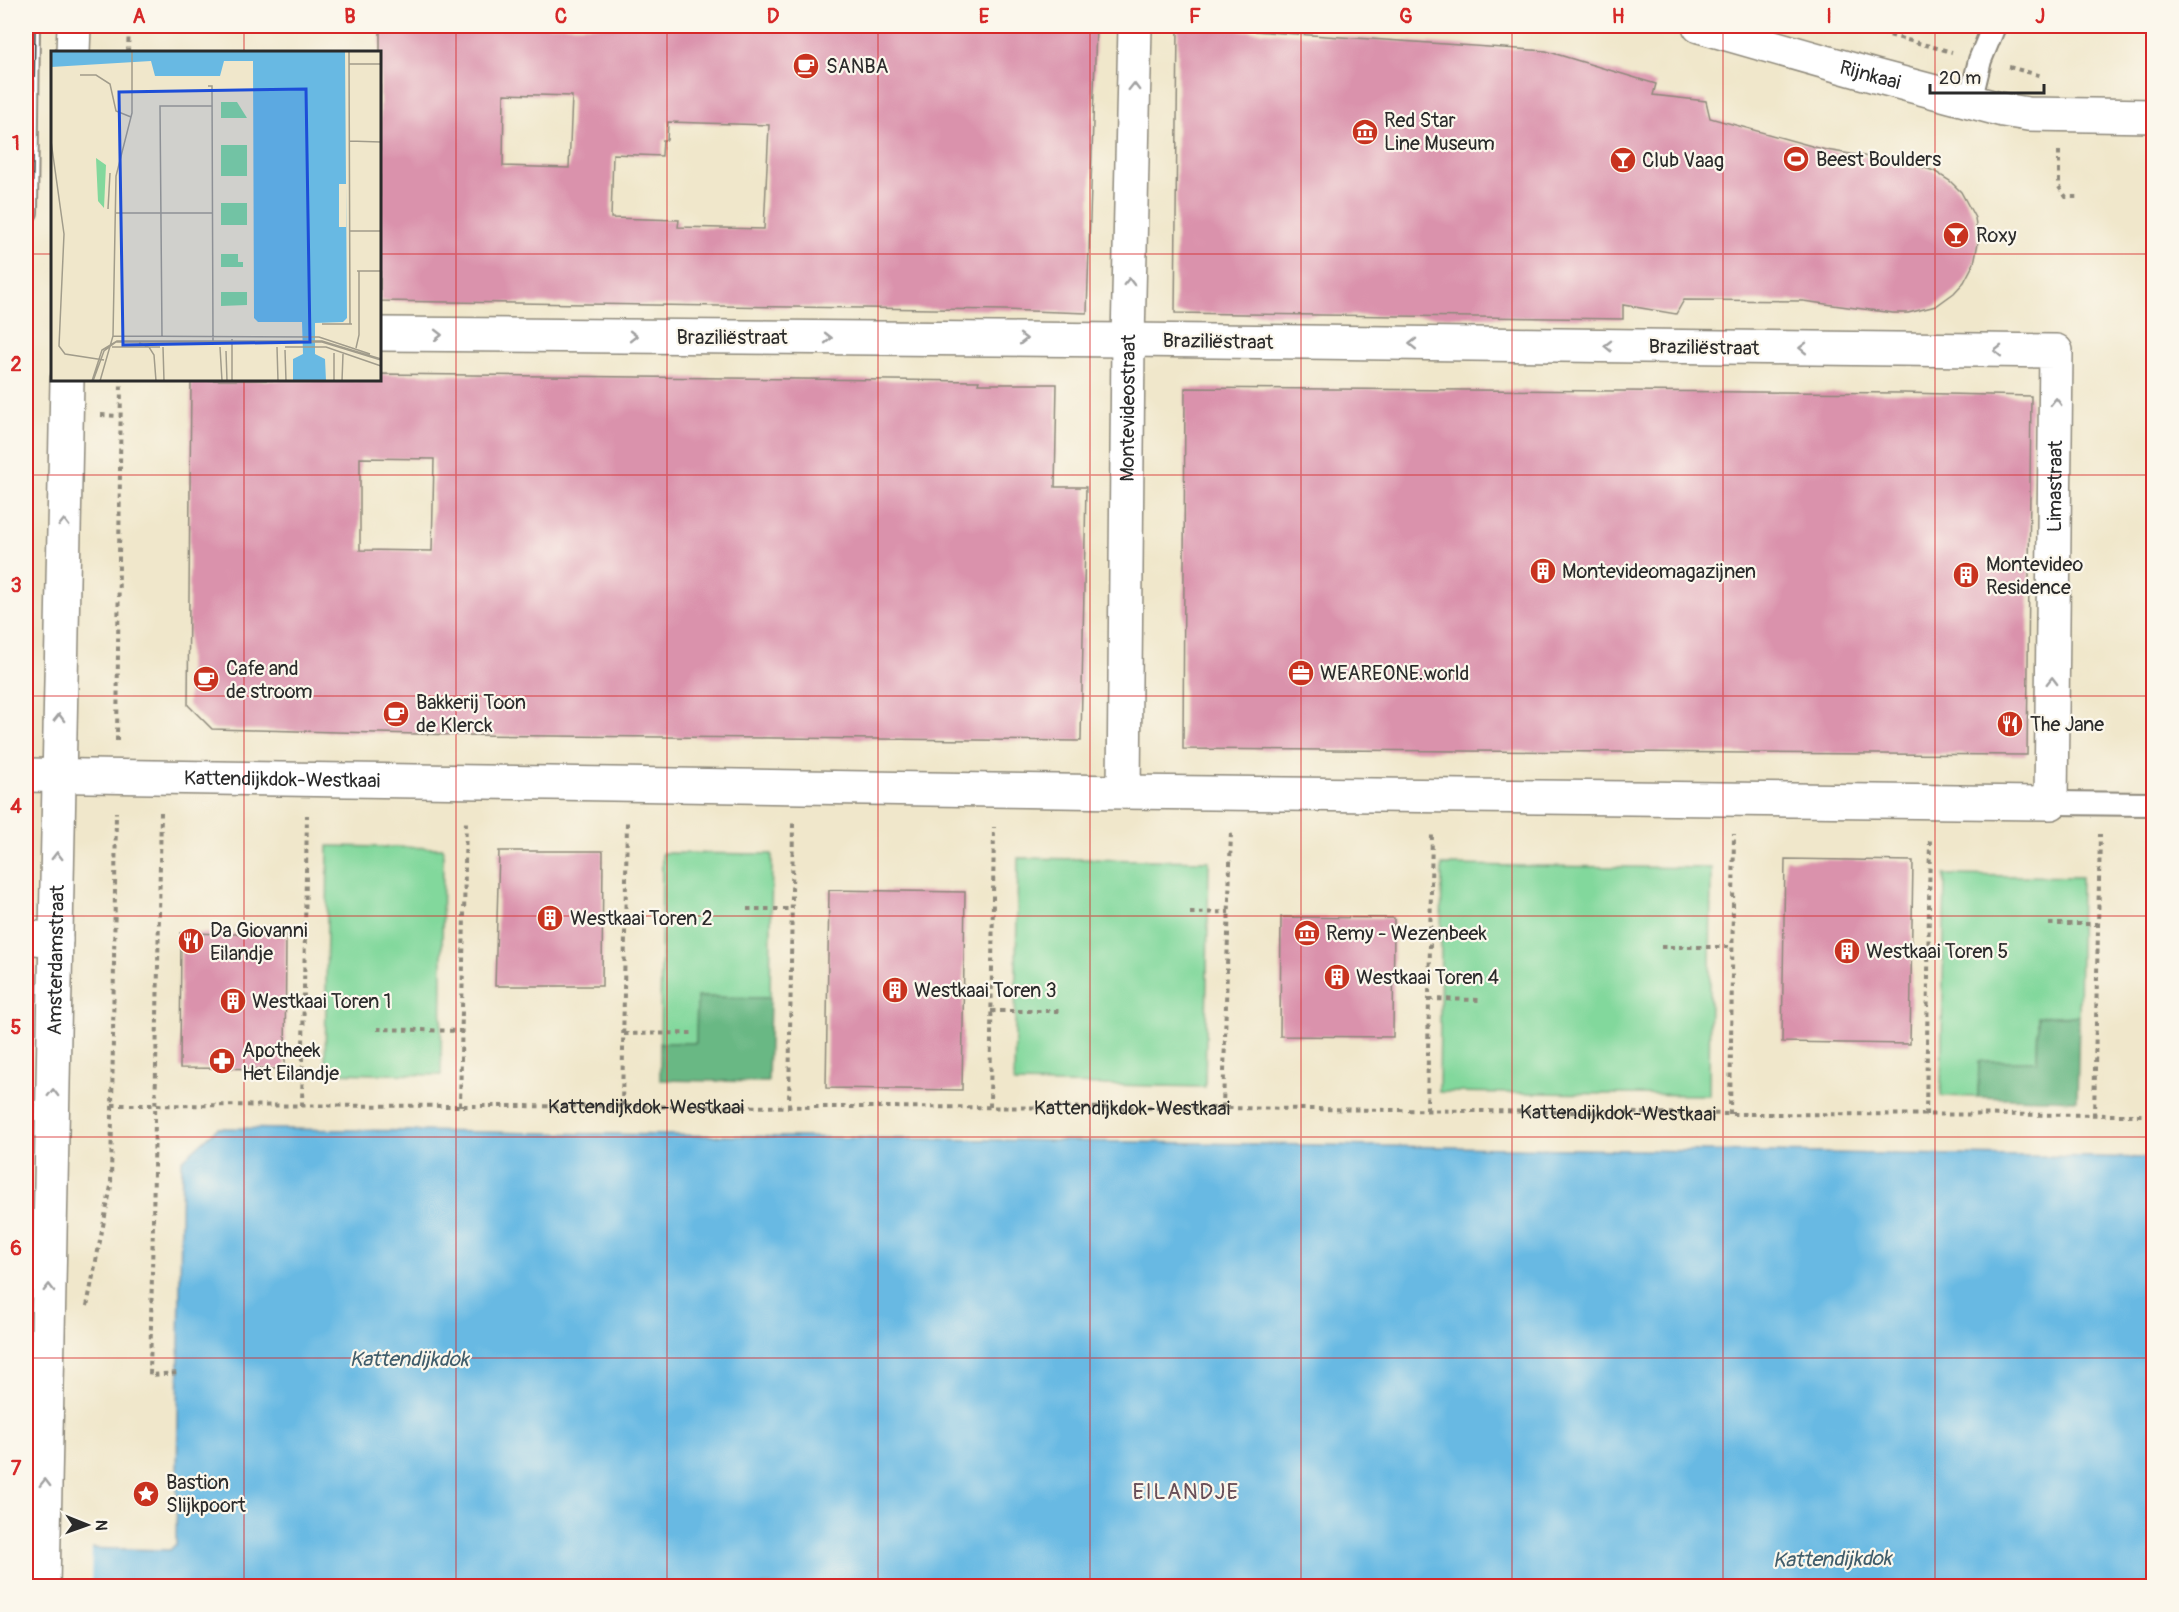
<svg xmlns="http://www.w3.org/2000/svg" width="2179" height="1612" viewBox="0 0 2179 1612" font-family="Pangolin,sans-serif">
<rect width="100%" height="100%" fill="#fbf7ec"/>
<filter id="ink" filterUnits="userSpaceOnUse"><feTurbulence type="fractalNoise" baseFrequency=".0167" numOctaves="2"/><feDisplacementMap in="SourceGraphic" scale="12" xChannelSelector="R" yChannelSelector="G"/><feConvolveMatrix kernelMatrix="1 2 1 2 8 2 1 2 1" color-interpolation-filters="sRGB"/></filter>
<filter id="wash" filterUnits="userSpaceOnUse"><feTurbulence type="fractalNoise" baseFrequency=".008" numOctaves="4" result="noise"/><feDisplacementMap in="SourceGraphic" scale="24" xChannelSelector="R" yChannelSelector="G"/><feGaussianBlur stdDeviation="1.35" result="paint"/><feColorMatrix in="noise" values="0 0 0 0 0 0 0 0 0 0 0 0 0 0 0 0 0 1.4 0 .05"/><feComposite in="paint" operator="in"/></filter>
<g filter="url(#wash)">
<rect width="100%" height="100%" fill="#f0e7cb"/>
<g fill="#82d89c" stroke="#568264" stroke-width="1.5">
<path d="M328,846l115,2 -2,227 -116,-2z"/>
<path d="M662,853l110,1 -2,144 -73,-1 -1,46h-36z"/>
<path d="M1018,858l191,3 -4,226 -191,-4z"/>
<path d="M1442,865l269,3 -2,227 -270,-3z"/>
<path d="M1945,875l136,2 -2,139h-41l-1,46 -58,-1 -1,36 -37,-1z"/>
</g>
<g fill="#69b884" stroke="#4a7258" stroke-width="1.5">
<path d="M697,997l73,1 -2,84 -108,-2v-37h36z"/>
<path d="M2038,1016h41l-2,84 -99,-3 1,-36h58z"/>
</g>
<path fill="#68b9e3" stroke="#4a7287" stroke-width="1.5" d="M218,1128l1935,30v428h-2127v-39l144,3 6,-6 6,-384z"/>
<path fill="#f0e7cb" d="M26,1544l66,1 -1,41h-65z"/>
<g id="blocks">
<g fill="#da92ac" fill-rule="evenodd">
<path d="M380,26h716l-9,287 -83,-3 -624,-9zM504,94l68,2 -3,72 -66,-2zM668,122l101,3 -5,104 -86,-2 1,-7 -68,-2 2,-64 49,2 1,-16h4z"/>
<path d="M1178,26l368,25 110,33 -3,11 53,6 4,17 116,32 87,14 21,7 16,10 11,11 14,26 3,25 -4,20 -10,19 -10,11 -18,13 -28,7h-15l-90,-12 -119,-1 -8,14 -53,-9v14l-448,-6z"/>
<path d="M380,374l599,7 -1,3h79l-2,103h31l-5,254 -622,-6 -247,-6 -24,-24 3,-325h189zM360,458l74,1 -2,92 -72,-1z"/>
<path d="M1185,388l719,5 127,3 -4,359 -844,-6z"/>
<path d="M499,851h104l-1,135h-107z"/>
<path d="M1785,859l128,2 -3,183 -128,-2z"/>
<path d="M829,890l136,2 -3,198 -136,-2z"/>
<path d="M1281,917l113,1 -1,119 -113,-1z"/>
<path d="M181,933l105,2 -1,134 -105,-1z"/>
</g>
</g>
</g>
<g filter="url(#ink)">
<use href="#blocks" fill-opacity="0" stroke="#8e897b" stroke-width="1.5"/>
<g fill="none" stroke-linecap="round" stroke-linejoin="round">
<defs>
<g id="service">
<path d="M1970,102l10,-42 14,-34"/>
<path d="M26,212l2,-186"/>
<path d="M2051,803l103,1"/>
</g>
<g id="minor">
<path id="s2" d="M26,775l1098,17 927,11 5,-452 -928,-11 -748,-6"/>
<path id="s3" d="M1124,792l4,-452 7,-314"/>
<path d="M26,937l30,3"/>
</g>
<g id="tertiary">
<path id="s4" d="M1699,26l176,50 128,34 25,4 126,2"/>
<path d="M73,52l1,-26"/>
<path id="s5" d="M43,1586l24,-1206"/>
</g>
</defs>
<use href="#service" stroke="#8e897b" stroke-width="26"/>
<use href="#minor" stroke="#8e897b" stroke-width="36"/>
<use href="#tertiary" stroke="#8e897b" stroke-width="36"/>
<g stroke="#8e897b" stroke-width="4" stroke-dasharray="4.5 4.5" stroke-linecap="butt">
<path d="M1855,26l97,26"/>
<path d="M128,52l1,-26"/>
<path d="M2009,67l33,9"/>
<path d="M2059,151v36l7,10h13"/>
<path d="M101,415l20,1"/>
<path d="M117,741l4,-361"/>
<path d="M161,812l-11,563 29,-2"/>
<path d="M747,909h45"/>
<path d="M1190,913l39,-1"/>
<path d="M2049,924h49"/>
<path d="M1661,947h72"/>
<path d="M1429,999l54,1"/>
<path d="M991,1011h71"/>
<path d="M377,1029l85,2"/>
<path d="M624,1034l69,-1"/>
<path id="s1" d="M112,1105l1111,3 507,6 424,1"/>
<path d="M302,1106l5,-291"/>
<path d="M460,1106l6,-287"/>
<path d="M622,1106l5,-285"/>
<path d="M789,1107l4,-284"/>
<path d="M990,1107l4,-280"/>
<path d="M1223,1108l8,-278"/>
<path d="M1427,1110l5,-278"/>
<path d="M1730,1114l4,-280"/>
<path d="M1926,1115l4,-279"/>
<path d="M2094,1116l6,-282"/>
<path d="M87,1306l24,-120 5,-374"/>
</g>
<use href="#service" stroke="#fff" stroke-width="22"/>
<use href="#minor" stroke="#fff" stroke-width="33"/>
<use href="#tertiary" stroke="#fff" stroke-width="33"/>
<path stroke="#2b2b2b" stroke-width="1.5" d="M26,641l9,-615"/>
</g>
<defs><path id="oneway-chevron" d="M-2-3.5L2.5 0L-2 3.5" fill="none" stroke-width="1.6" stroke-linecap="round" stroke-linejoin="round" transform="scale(1.5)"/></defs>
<g stroke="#a0a0a0">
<use href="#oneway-chevron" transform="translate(1134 87) rotate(-89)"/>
<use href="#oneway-chevron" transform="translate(1129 282) rotate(-89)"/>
<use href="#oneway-chevron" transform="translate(438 335)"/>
<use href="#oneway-chevron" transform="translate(633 336)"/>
<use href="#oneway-chevron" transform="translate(828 338)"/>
<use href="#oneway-chevron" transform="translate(1023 339)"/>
<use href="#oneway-chevron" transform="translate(1413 344) rotate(-179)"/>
<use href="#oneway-chevron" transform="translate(1608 346) rotate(-179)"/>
<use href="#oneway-chevron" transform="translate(1803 348) rotate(-179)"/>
<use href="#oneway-chevron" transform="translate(1998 351) rotate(-179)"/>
<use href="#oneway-chevron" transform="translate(2056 402) rotate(-89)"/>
<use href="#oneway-chevron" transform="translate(64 523) rotate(-89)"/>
<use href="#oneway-chevron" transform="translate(2052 681) rotate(-89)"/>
<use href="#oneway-chevron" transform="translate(59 718) rotate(-89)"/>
<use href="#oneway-chevron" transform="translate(57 856) rotate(-90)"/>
<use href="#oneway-chevron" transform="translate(53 1093) rotate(-89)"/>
<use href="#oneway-chevron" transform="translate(49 1288) rotate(-89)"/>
<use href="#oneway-chevron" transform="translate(45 1483) rotate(-89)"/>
</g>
</g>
<path fill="none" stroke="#d62828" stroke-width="1.5" stroke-opacity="0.55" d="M244,26v26M456,26v1560M667,26v1560M878,26v1560M1090,26v1560M1301,26v1560M1512,26v1560M1723,26v1560M1935,26v1560M26,254h26M380,254h1774M244,380v1206M26,475h2128M26,696h2128M26,916h2128M26,1137h2128M26,1358h2128"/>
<defs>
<symbol id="cafe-disc" viewBox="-11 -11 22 22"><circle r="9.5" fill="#c8321e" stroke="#fbf7ec"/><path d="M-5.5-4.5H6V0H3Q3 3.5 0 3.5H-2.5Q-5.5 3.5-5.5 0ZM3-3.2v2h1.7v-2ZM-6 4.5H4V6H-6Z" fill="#fff"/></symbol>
<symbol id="museum-disc" viewBox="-11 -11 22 22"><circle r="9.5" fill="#c8321e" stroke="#fbf7ec"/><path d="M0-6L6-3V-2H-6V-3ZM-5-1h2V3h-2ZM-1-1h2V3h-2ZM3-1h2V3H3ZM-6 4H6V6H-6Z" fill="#fff"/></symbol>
<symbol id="stadium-disc" viewBox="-11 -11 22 22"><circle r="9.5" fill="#c8321e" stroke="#fbf7ec"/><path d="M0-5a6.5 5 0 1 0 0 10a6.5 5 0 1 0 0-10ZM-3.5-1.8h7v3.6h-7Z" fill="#fff"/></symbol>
<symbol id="bar-disc" viewBox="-11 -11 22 22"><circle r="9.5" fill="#c8321e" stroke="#fbf7ec"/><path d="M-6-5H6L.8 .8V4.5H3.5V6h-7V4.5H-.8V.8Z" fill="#fff"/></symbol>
<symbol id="building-disc" viewBox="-11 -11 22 22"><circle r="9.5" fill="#c8321e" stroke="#fbf7ec"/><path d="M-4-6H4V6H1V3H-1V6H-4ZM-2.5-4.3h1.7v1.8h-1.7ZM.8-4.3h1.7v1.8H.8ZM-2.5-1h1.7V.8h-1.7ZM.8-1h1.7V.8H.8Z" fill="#fff"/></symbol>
<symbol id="office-disc" viewBox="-11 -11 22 22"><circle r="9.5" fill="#c8321e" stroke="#fbf7ec"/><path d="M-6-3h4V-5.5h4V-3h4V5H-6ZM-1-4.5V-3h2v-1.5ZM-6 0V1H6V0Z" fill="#fff"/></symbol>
<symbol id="restaurant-disc" viewBox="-11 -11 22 22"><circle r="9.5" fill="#c8321e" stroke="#fbf7ec"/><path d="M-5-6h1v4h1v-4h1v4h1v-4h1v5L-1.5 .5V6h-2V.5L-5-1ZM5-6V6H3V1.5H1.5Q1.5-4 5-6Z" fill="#fff"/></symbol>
<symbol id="pharmacy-disc" viewBox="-11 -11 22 22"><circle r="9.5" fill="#c8321e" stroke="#fbf7ec"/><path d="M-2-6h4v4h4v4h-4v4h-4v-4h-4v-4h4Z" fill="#fff"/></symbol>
<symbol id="sight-disc" viewBox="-11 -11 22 22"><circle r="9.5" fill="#c8321e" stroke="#fbf7ec"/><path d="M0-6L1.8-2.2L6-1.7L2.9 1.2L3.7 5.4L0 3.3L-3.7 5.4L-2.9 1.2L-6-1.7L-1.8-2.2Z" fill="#fff"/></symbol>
</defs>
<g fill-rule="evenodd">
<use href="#cafe-disc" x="791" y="51" width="30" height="30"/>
<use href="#museum-disc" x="1350" y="117" width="30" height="30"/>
<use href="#stadium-disc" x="1781" y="144" width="30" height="30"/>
<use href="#bar-disc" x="1608" y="145" width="30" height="30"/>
<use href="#bar-disc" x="1941" y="220" width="30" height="30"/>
<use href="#building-disc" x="1528" y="556" width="30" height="30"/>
<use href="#building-disc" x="1951" y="560" width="30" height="30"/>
<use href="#office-disc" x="1286" y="658" width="30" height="30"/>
<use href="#cafe-disc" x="191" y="664" width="30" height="30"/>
<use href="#cafe-disc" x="381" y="699" width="30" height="30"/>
<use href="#restaurant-disc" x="1995" y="709" width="30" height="30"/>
<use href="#building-disc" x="535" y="903" width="30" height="30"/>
<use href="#museum-disc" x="1292" y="918" width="30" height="30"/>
<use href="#restaurant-disc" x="176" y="926" width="30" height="30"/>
<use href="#building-disc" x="1832" y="936" width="30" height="30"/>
<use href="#building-disc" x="1322" y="962" width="30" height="30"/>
<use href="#building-disc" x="880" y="975" width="30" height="30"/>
<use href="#building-disc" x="218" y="986" width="30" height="30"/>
<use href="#pharmacy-disc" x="207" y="1046" width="30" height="30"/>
<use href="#sight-disc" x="131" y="1479" width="30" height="30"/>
</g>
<g text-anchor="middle" stroke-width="4.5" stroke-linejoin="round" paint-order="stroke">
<g font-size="20" fill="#2b2b2b" stroke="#fbf7ec" text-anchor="start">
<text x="826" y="73">SANBA</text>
<text x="1384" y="127">Red Star<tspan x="1384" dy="23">Line Museum</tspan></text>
<text x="1816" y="166">Beest Boulders</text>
<text x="1642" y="167">Club Vaag</text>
<text x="1976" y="242">Roxy</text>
<text x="1986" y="571">Montevideo<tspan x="1986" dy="23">Residence</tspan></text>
<text x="1562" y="578">Montevideomagazijnen</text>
<text x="226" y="675">Cafe and<tspan x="226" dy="23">de stroom</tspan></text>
<text x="1320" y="680">WEAREONE.world</text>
<text x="416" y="709">Bakkerij Toon<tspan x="416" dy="23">de Klerck</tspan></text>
<text x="2030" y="731">The Jane</text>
<text x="570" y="925">Westkaai Toren 2</text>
<text x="210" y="937">Da Giovanni<tspan x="210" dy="23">Eilandje</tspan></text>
<text x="1326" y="940">Remy - Wezenbeek</text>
<text x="1866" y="958">Westkaai Toren 5</text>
<text x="1356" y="984">Westkaai Toren 4</text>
<text x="914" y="997">Westkaai Toren 3</text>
<text x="252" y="1008">Westkaai Toren 1</text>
<text x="242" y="1057">Apotheek<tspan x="242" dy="23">Het Eilandje</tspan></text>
<text x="166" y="1489">Bastion<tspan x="166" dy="23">Slijkpoort</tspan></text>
</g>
<g font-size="20" fill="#2b2b2b" stroke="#fbf7ec">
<text dy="7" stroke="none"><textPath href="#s4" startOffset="178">Rijnkaai</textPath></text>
<text x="732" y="344">Braziliëstraat</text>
<text transform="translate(1218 341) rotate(1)" y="7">Braziliëstraat</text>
<text transform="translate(1704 347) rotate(1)" y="7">Braziliëstraat</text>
<text dy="7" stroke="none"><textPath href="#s3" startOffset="384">Montevideostraat</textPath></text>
<text dy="7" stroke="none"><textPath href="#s2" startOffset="2342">Limastraat</textPath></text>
<text dy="7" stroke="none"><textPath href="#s2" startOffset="256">Kattendijkdok-Westkaai</textPath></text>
<text dy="7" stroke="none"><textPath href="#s5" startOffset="626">Amsterdamstraat</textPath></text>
<text dy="7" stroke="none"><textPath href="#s1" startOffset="534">Kattendijkdok-Westkaai</textPath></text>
<text dy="7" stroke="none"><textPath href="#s1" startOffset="1020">Kattendijkdok-Westkaai</textPath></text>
<text dy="7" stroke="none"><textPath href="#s1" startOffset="1506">Kattendijkdok-Westkaai</textPath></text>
</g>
<g font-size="21" font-style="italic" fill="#405d6b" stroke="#fbf7ec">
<text x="409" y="1366">Kattendijkdok</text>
<text transform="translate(1832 1559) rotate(-1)" y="7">Kattendijkdok</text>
</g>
<g font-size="22" letter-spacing="1.5" fill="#684f58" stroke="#fbf7ec">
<text x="1186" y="1499">EILANDJE</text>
</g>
</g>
<g transform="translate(51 51)">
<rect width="330" height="330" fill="#f0e7cb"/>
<path d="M170,51h16l10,16h-26zM170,94h26v31h-26zM45,107l10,7 -2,43 -6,-7zM170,152h26v22h-26zM170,203h17v8h5v5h-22zM170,241h26v13l-26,1z" fill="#82d89c"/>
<path d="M0,0h294l2,267 -4,4 -28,1v31l10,5 1,22h-33v-22l10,-5 -1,-32h-44l-4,-4 -1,-257h-29l-4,15h-65l-4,-15 -100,6z" fill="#68b9e3"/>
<path d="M288,133h7v43h-7z" fill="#f0e7cb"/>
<path fill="none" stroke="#a19c8b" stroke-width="1.5" d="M298,0l1,273M298,13h32M29,24h16l14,9 6,27 15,6M157,35h4l1,255M0,90l13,93 -5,112 6,8 39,6M298,90l32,1M57,158l2,-36M65,162h97M299,180h31M306,220h24M271,273h30M62,285l206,1 51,17M111,286l-2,-231h52M181,288v42M88,292l10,4 5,8 2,26M61,296h48M112,296l1,34M169,296l2,34M226,296l1,34M234,296h41l55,19M305,297l3,-13v-64M234,299l1,31M175,300l1,30M283,302v28M41,330l10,-31 15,-9h205l59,18M42,330l11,-30 12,-9h206l59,18M49,330l13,-45 3,-160 16,-63v-62M291,330l1,-27"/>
<path fill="#1d4ed8" fill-opacity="0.15" stroke="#1d4ed8" stroke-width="3" d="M255,38l4,253 -187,3 -4,-253z"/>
<rect width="330" height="330" fill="none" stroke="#2b2b2b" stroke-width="3"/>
</g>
<rect width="2179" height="1612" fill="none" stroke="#fbf7ec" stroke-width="66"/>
<g transform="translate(87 1525) rotate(91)" stroke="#fbf7ec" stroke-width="4.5" paint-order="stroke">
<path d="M0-4.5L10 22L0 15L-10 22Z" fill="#2b2b2b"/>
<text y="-9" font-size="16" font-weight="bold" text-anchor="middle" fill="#2b2b2b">N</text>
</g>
<path d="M1930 84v9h114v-9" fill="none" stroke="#2b2b2b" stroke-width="3"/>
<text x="1939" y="84" font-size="18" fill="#2b2b2b" stroke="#fbf7ec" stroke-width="4.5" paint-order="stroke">20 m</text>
<rect x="33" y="33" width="2113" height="1546" fill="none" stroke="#d62828" stroke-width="2"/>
<g font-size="20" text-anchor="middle" font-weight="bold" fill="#d62828">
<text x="139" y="23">A</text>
<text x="350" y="23">B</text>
<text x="561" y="23">C</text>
<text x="773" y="23">D</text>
<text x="984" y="23">E</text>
<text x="1195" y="23">F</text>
<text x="1406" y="23">G</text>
<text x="1618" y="23">H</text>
<text x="1829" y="23">I</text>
<text x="2040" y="23">J</text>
<text x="16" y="150">1</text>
<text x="16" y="371">2</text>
<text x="16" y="592">3</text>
<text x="16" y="813">4</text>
<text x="16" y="1034">5</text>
<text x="16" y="1255">6</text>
<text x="16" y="1475">7</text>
</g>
</svg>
